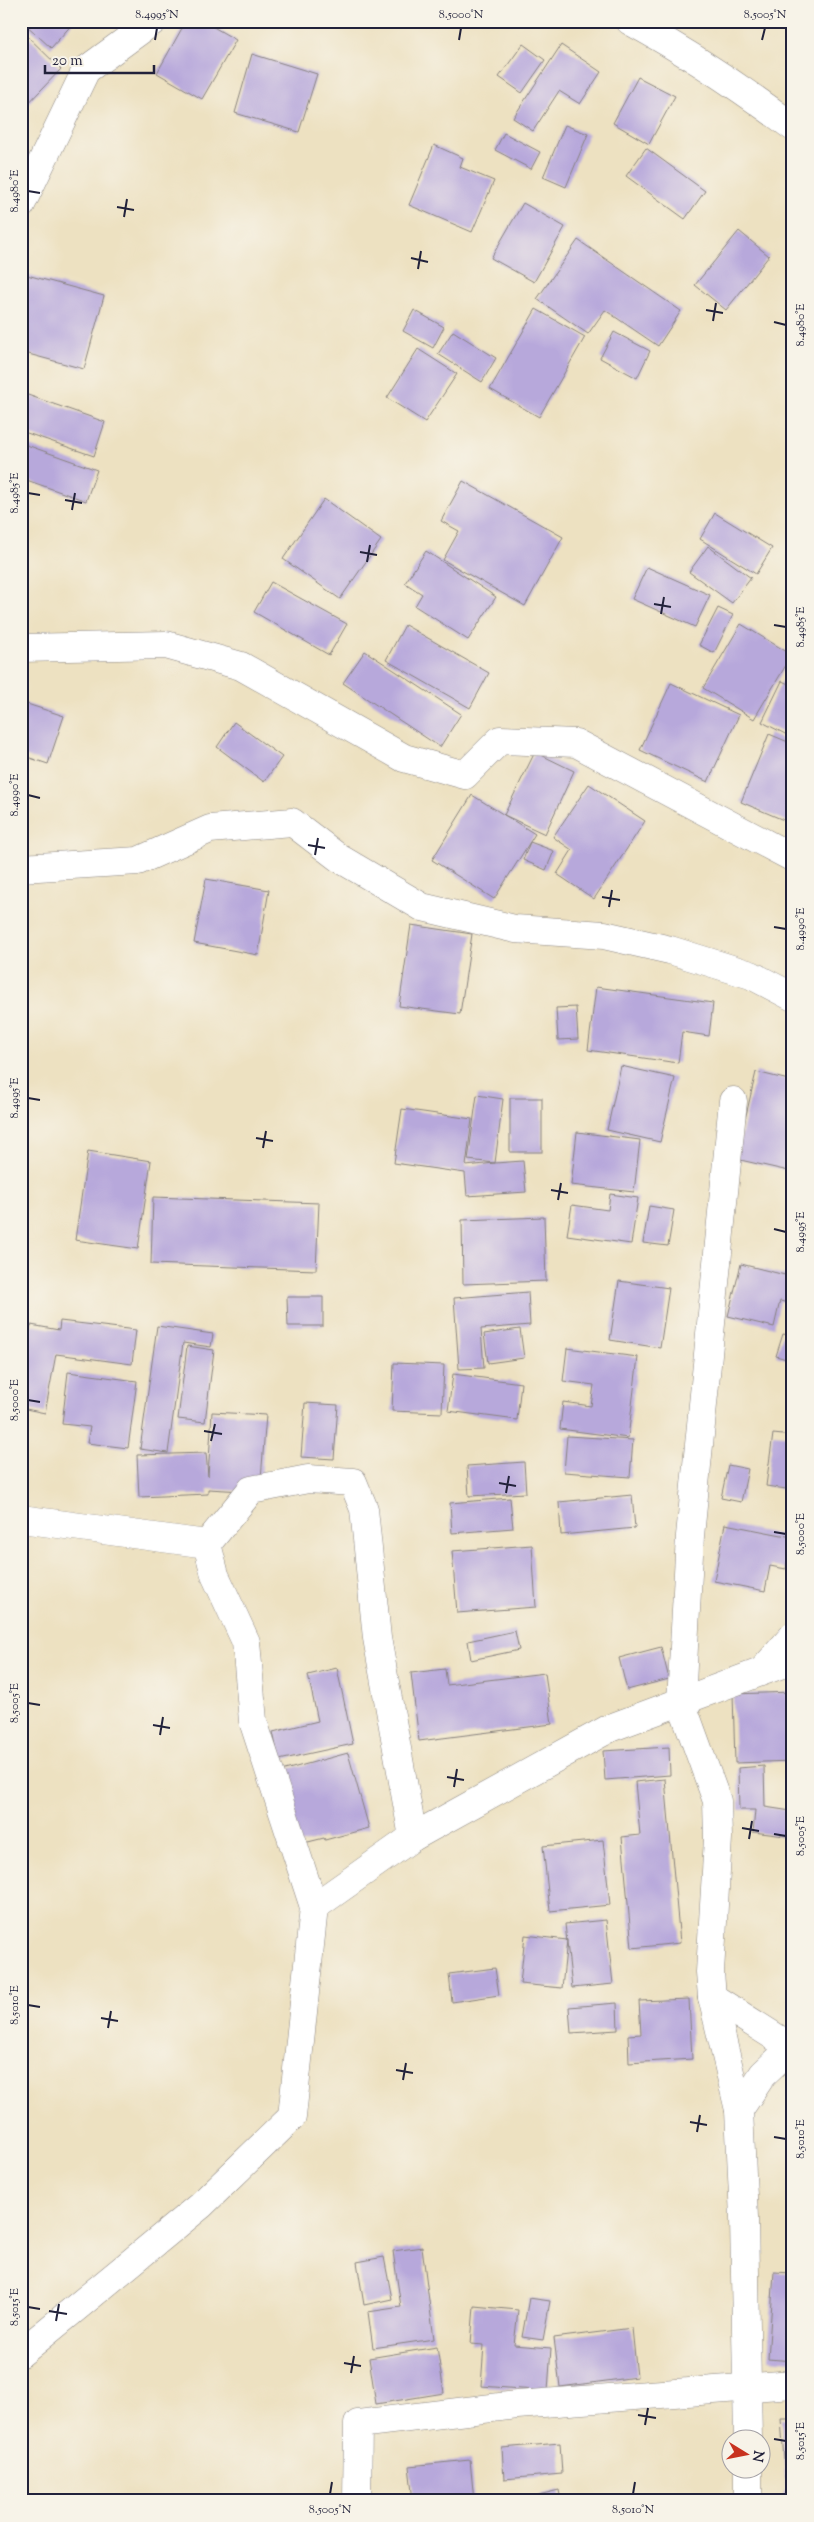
<svg xmlns="http://www.w3.org/2000/svg" width="814" height="2522" viewBox="0 0 814 2522" font-family="'Sorts Mill Goudy',serif">
<rect width="100%" height="100%" fill="#f7f3e8"/>
<filter id="ink" filterUnits="userSpaceOnUse"><feTurbulence type="fractalNoise" baseFrequency=".02" numOctaves="2"/><feDisplacementMap in="SourceGraphic" scale="10" xChannelSelector="R" yChannelSelector="G"/><feConvolveMatrix kernelMatrix="1 2 1 2 8 2 1 2 1" color-interpolation-filters="sRGB"/></filter>
<filter id="wash" filterUnits="userSpaceOnUse"><feTurbulence type="fractalNoise" baseFrequency=".0096" numOctaves="4" result="noise"/><feDisplacementMap in="SourceGraphic" scale="20" xChannelSelector="R" yChannelSelector="G"/><feGaussianBlur stdDeviation="1.12" result="paint"/><feColorMatrix in="noise" values="0 0 0 0 0 0 0 0 0 0 0 0 0 0 0 0 0 1.4 0 .05"/><feComposite in="paint" operator="in"/></filter>
<g filter="url(#wash)">
<rect width="100%" height="100%" fill="#ede1c1"/>
<g id="blocks">
<g fill="#b7a8db">
<path d="M22,21h53l-24,27z"/>
<path d="M186,21h17l33,19 -34,59 -45,-26z"/>
<path d="M21,30l40,39 -40,42z"/>
<path d="M523,44l22,16 -23,33 -23,-16z"/>
<path d="M561,45l40,27 -21,32 -21,-13 -26,40 -20,-13z"/>
<path d="M252,54l65,20 -18,58 -64,-19z"/>
<path d="M638,77l37,19 -26,48 -36,-21z"/>
<path d="M565,125l23,9 -22,53 -23,-10z"/>
<path d="M504,133l36,19 -9,17 -36,-19z"/>
<path d="M434,145l29,13 -3,9 34,14 -22,51 -63,-27z"/>
<path d="M646,148l59,43 -20,28 -59,-43z"/>
<path d="M523,203l42,24 -31,55 -43,-24z"/>
<path d="M739,231l30,25 -43,54 -31,-25z"/>
<path d="M578,240l103,71 -23,35 -53,-36 -17,24 -51,-35z"/>
<path d="M27,275l77,21 -20,73 -63,-17v-57z"/>
<path d="M536,309l49,28 -46,80 -49,-28z"/>
<path d="M414,310l30,17 -11,21 -30,-17z"/>
<path d="M453,331l43,27 -14,24 -44,-28z"/>
<path d="M614,332l36,19 -13,27 -37,-20z"/>
<path d="M418,349l39,25 -32,48 -38,-24z"/>
<path d="M22,393l83,29 -11,34 -73,-25z"/>
<path d="M21,443l76,27 -11,31 -65,-23z"/>
<path d="M463,481l100,56 -38,69 -82,-46 16,-29 -18,-10z"/>
<path d="M324,499l57,41 -41,59 -57,-40z"/>
<path d="M715,513l57,35 -16,26 -56,-35z"/>
<path d="M708,546l43,32 -19,25 -43,-31z"/>
<path d="M426,551l70,46 -28,43 -53,-34 7,-12 -17,-11z"/>
<path d="M647,567l63,28 -15,32 -63,-28z"/>
<path d="M271,582l76,42 -18,31 -75,-43z"/>
<path d="M718,608l15,7 -19,38 -15,-8z"/>
<path d="M741,624l51,31 -38,64 -51,-31z"/>
<path d="M405,625l84,48 -19,35 -84,-48z"/>
<path d="M365,651l96,63 -21,33 -97,-64z"/>
<path d="M782,681l11,5v52l-31,-16z"/>
<path d="M671,683l68,32 -31,67 -68,-32z"/>
<path d="M21,702l43,14 -16,48 -27,-9z"/>
<path d="M234,722l48,35 -18,25 -47,-35z"/>
<path d="M769,734l24,10v80l-52,-22z"/>
<path d="M535,752l39,19 -29,63 -41,-19z"/>
<path d="M589,784l56,37 -51,78 -37,-25 15,-24 -19,-13z"/>
<path d="M472,795l63,39 -41,65 -62,-39z"/>
<path d="M530,842l24,9 -8,19 -23,-10z"/>
<path d="M206,879l63,11 -11,65 -64,-12z"/>
<path d="M411,925l61,9 -12,80 -61,-8z"/>
<path d="M596,987l117,16 -4,33 -27,-4 -4,31 -90,-13z"/>
<path d="M576,1007l2,32 -20,1 -2,-32z"/>
<path d="M621,1066l54,12 -15,64 -53,-12z"/>
<path d="M756,1072l37,9v91l-57,-13z"/>
<path d="M477,1095l26,4 -8,64 28,-2 3,31 -59,4 -2,-23 -71,-10 8,-54 70,10 -6,47 29,-3 -27,-3z"/>
<rect x="510" y="1098" width="32" height="54"/>
<path d="M577,1132l63,8 -6,52 -63,-7z"/>
<path d="M88,1151l63,10 -13,88 -63,-9z"/>
<path d="M610,1194l28,4 -7,46 -64,-9 5,-30 36,5z"/>
<path d="M153,1197l166,6 -3,67 -165,-6z"/>
<path d="M649,1206l25,4 -6,36 -25,-3z"/>
<path d="M544,1217l2,64 -83,3 -1,-64z"/>
<path d="M741,1264l52,13v27l-13,-3 -6,26 -46,-11z"/>
<path d="M619,1281l50,7 -9,60 -50,-8z"/>
<path d="M528,1292l2,33 -49,4 3,39 -25,1 -5,-71z"/>
<path d="M287,1297h36v29h-35z"/>
<path d="M60,1321l76,9 -4,34 -76,-10 -11,59 -24,-5v-32l10,-51 28,5z"/>
<path d="M157,1326l56,8 -2,13 -28,-4 -15,110 -28,-4z"/>
<path d="M520,1329l4,29 -36,5 -4,-29z"/>
<path d="M783,1334l10,2v25l-17,-5z"/>
<path d="M187,1346l27,4 -9,72 -27,-3z"/>
<path d="M567,1348l71,9 -10,81 -68,-9 3,-27 28,4 3,-21 -31,-4z"/>
<path d="M394,1363l50,2 -2,48 -50,-2z"/>
<path d="M68,1372l69,9 -9,67 -41,-5 3,-16 -28,-3z"/>
<path d="M453,1374l68,9 -4,37 -69,-9z"/>
<path d="M305,1403l33,2 -4,54 -33,-2z"/>
<path d="M212,1412l54,3 -6,77 -52,-3v5l-69,3 -2,-42 69,-2 2,23z"/>
<path d="M773,1434l20,2v54l-27,-4z"/>
<path d="M567,1436l66,4 -3,37 -66,-5z"/>
<path d="M524,1462l2,31 -57,3 -2,-30z"/>
<path d="M728,1465l20,4 -7,33 -20,-4z"/>
<path d="M632,1495l3,33 -74,7 -2,-33z"/>
<path d="M510,1498l3,30 -61,5 -2,-30z"/>
<path d="M725,1524l67,13 -6,32 -16,-3 -5,25 -51,-10z"/>
<path d="M532,1545l4,62 -79,6 -5,-62z"/>
<path d="M515,1631l4,19 -48,10 -3,-19z"/>
<path d="M661,1647l8,32 -42,11 -8,-32z"/>
<path d="M337,1668l16,76 -74,16 -6,-28 45,-11 -10,-46z"/>
<path d="M445,1669l2,16 98,-12 7,51 -133,17 -8,-68z"/>
<path d="M793,1692v69l-58,2 -2,-69z"/>
<path d="M669,1747l1,28 -65,5 -2,-29z"/>
<path d="M348,1753l21,75 -44,12 -1,-2 -24,6 -19,-73z"/>
<path d="M764,1766l1,41 26,4 2,-6v32l-40,-5 2,-22h-16l-1,-42z"/>
<path d="M665,1779l15,164 -48,5 -10,-111 18,-2 -5,-53z"/>
<path d="M603,1840l7,65 -60,6 -7,-65z"/>
<path d="M606,1920l7,64 -41,4 -7,-64z"/>
<path d="M525,1935l42,5 -5,48 -42,-4z"/>
<path d="M495,1968l4,27 -47,7 -3,-28z"/>
<path d="M689,1999l3,60 -63,4 -1,-28 13,-1 -2,-33z"/>
<path d="M617,2003l1,27 -47,3 -2,-26z"/>
<path d="M422,2247l12,92 -61,9 -5,-36 33,-5 -8,-56z"/>
<path d="M384,2257l8,42 -28,6 -7,-43z"/>
<path d="M774,2272l19,1v88l-25,-2z"/>
<path d="M529,2298l21,3 -7,39 -21,-3z"/>
<path d="M474,2306l44,4 -4,35 37,3 -3,43 -67,-5 3,-41 -13,-1z"/>
<path d="M632,2328l5,49 -77,10 -6,-49z"/>
<path d="M437,2347l7,46 -68,11 -7,-46z"/>
<path d="M781,2419h12v82h-10l3,-12z"/>
<path d="M560,2443l2,31 -58,5 -2,-31z"/>
<path d="M470,2460l4,41h-61l-4,-35z"/>
<path d="M559,2490l2,11h-43v-1z"/>
</g>
</g>
</g>
<g filter="url(#ink)">
<use href="#blocks" fill-opacity="0" stroke="#88827e" stroke-width="1"/>
<g fill="none" stroke-linecap="round" stroke-linejoin="round">
<defs>
<g id="street">
<path d="M630,21c57,31 111,67 163,106"/>
<path d="M21,205l65,-135 67,-49"/>
<path d="M21,648l145,-3 75,21 163,92 61,17 35,-35 76,3 217,115"/>
<path d="M21,868l117,-7 72,-32 82,-7 47,36 83,49 93,22 89,6 66,15 81,25 42,22"/>
<path d="M733,1101l-43,435 -9,166 36,99 1,37 -8,134 2,25 27,113 5,108 4,222"/>
<path d="M21,1519l186,25 8,31 31,67 7,79 61,186"/>
<path d="M207,1544l44,-54 57,-11 45,3 11,27 13,129 36,199"/>
<path d="M763,1670l30,-34"/>
<path d="M712,1997l79,50"/>
<path d="M739,2110l24,-36 30,-28"/>
<path d="M21,2353l180,-148 91,-88 22,-210 99,-70 197,-109 183,-68"/>
<path d="M357,2501l1,-77 159,-19 276,-21"/>
<path d="M748,2501v-31"/>
</g>
</defs>
<use href="#street" stroke="#88827e" stroke-width="29"/>
<use href="#street" stroke="#fff" stroke-width="28"/>
</g>
</g>
<path fill="none" stroke="#22223b" stroke-width="2" d="M155,40l2,-12M459,40l2,-12M762,40l3,-12M28,191l12,2M117,207l17,3M124,217l3,-18M411,258l17,4M418,269l3,-18M706,310l17,3M713,321l3,-18M774,322l12,3M28,493l12,2M65,500l17,3M72,510l3,-17M360,552l17,3M367,562l3,-17M654,604l17,3M661,614l3,-17M774,625l12,2M28,795l12,3M308,845l17,3M315,855l3,-17M602,897l18,3M609,907l3,-17M774,927l12,2M28,1098l12,2M256,1138l17,3M263,1148l3,-17M551,1190l17,3M558,1200l3,-17M774,1229l12,3M28,1400l12,2M204,1431l18,3M211,1441l4,-17M499,1483l17,3M506,1493l3,-17M774,1532l12,2M28,1703l12,2M153,1725l17,3M160,1735l3,-18M447,1777l17,3M454,1787l3,-18M742,1828l17,3M774,1834l12,2M749,1839l3,-18M28,2005l12,2M101,2018l17,3M108,2028l3,-17M396,2070l17,3M403,2080l3,-17M690,2122l17,3M697,2132l3,-17M774,2137l12,2M28,2307l12,2M49,2311l18,3M56,2321l3,-17M344,2363l17,3M351,2373l3,-17M638,2415l18,3M645,2425l3,-17M774,2439l12,2M330,2494l2,-12M633,2494l2,-12"/>
<rect width="814" height="2522" fill="none" stroke="#f7f3e8" stroke-width="55"/>
<g transform="translate(746 2454) rotate(100)"><circle r="24" fill="#f7f3e8" stroke="#a29fa3"/>
<path d="M0-4L9 19L0 12L-9 19Z" fill="#c8321e"/>
<text y="-8" font-size="14" font-weight="bold" text-anchor="middle" fill="#22223b">N</text>
</g>
<path d="M45 65v8h109v-8" fill="none" stroke="#22223b" stroke-width="2.5"/>
<text x="52" y="65" font-size="15" fill="#22223b" stroke="#f7f3e8" stroke-width="4" paint-order="stroke">20 m</text>
<rect x="28" y="28" width="758" height="2466" fill="none" stroke="#22223b" stroke-width="2"/>
<g font-size="12" text-anchor="middle" fill="#22223b">
<text x="157" y="18">8.4995°N</text>
<text x="461" y="18">8.5000°N</text>
<text x="765" y="18">8.5005°N</text>
<text transform="translate(14 191) rotate(-90)" y="4">8.4980°E</text>
<text transform="translate(800 325) rotate(-90)" y="4">8.4980°E</text>
<text transform="translate(14 493) rotate(-90)" y="4">8.4985°E</text>
<text transform="translate(800 627) rotate(-90)" y="4">8.4985°E</text>
<text transform="translate(14 795) rotate(-90)" y="4">8.4990°E</text>
<text transform="translate(800 929) rotate(-90)" y="4">8.4990°E</text>
<text transform="translate(14 1098) rotate(-90)" y="4">8.4995°E</text>
<text transform="translate(800 1232) rotate(-90)" y="4">8.4995°E</text>
<text transform="translate(14 1400) rotate(-90)" y="4">8.5000°E</text>
<text transform="translate(800 1534) rotate(-90)" y="4">8.5000°E</text>
<text transform="translate(14 1703) rotate(-90)" y="4">8.5005°E</text>
<text transform="translate(800 1836) rotate(-90)" y="4">8.5005°E</text>
<text transform="translate(14 2005) rotate(-90)" y="4">8.5010°E</text>
<text transform="translate(800 2139) rotate(-90)" y="4">8.5010°E</text>
<text transform="translate(14 2307) rotate(-90)" y="4">8.5015°E</text>
<text transform="translate(800 2441) rotate(-90)" y="4">8.5015°E</text>
<text x="330" y="2513">8.5005°N</text>
<text x="633" y="2513">8.5010°N</text>
</g>
</svg>
